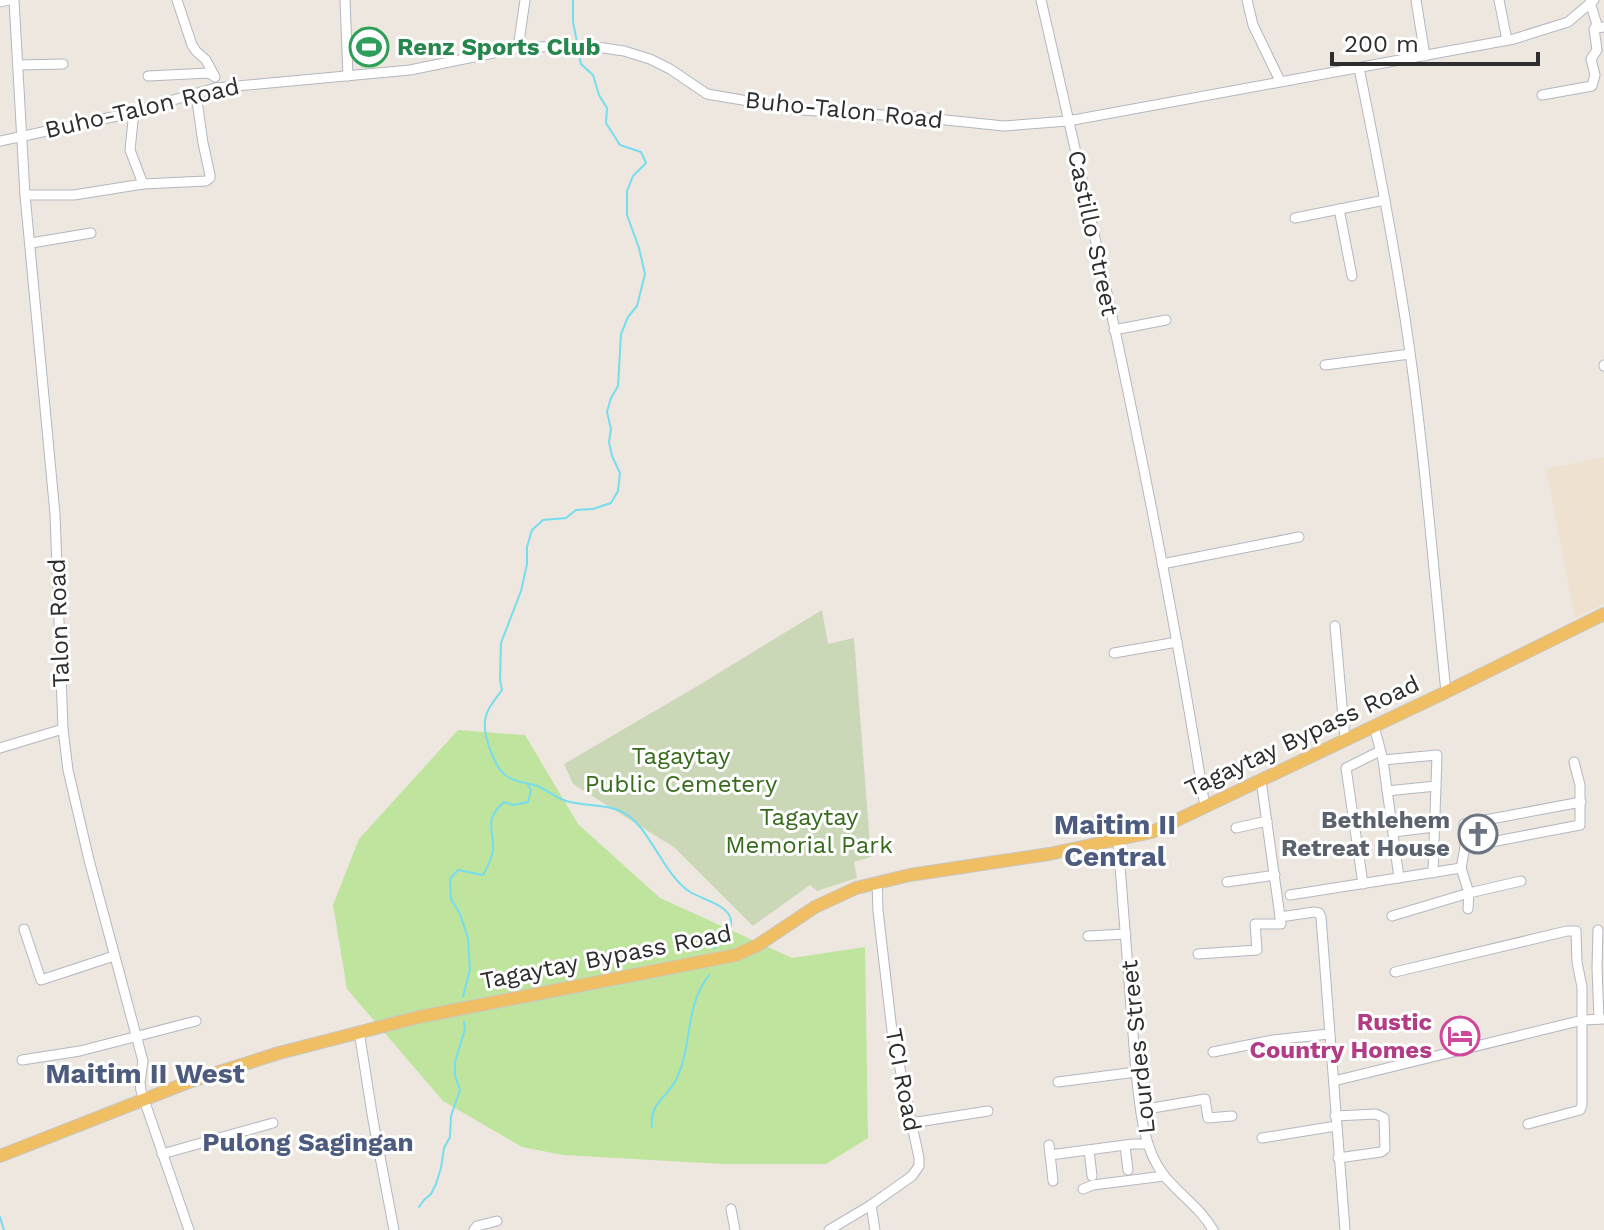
<svg xmlns="http://www.w3.org/2000/svg" width="1604" height="1230" viewBox="0 0 1604 1230" font-family="'Work Sans',sans-serif">
<rect width="100%" height="100%" fill="#eee7e0"/>
<path fill="#efe1d0" d="M1604,457v147l-29,14 -29,-149z"/>
<path fill="#bee49e" d="M458,730l67,5 53,89 82,74 132,60 73,-11 3,191 -42,26h-104l-159,-9 -41,-8 -79,-46 -96,-112 -14,-84 26,-66z"/>
<path fill="#cbd8b7" d="M822,610l6,34 26,-6 17,219 -17,5 3,16 -40,13 -7,-6 -57,41 -78,-78 -102,-64 -9,-20 130,-76z"/>
<path fill="#d2eb9a" d="M360,27h18l1,40 -18,1z"/>
<g fill="none" stroke-linecap="round" stroke-linejoin="round">
<g stroke="#75ddee" stroke-width="2">
<path d="M573,0v22l4,20"/>
<path d="M578,49l3,15 12,11 6,20 8,13 -1,15 14,22 21,7 5,11 -13,13 -6,15v24l12,33 6,26 -8,32 -9,11 -7,17 -3,52 -7,12 -4,14 4,17 -2,13 3,14 8,17 -2,18 -7,12 -18,6 -17,1 -10,8 -23,2 -11,10 -5,17v17l-6,27 -20,52 -1,37 2,10c-5,7 -14,17 -16,26 -5,15 8,53 22,61 8,5 20,6 29,9 11,4 21,14 33,16 16,4 33,2 48,8 31,11 42,62 72,82 12,7 36,13 40,25 5,12 -7,23 -15,31"/>
<path d="M463,997l7,-28 -2,-31 -8,-24 -9,-15 -1,-20 8,-9 25,5c4,-7 9,-16 10,-25 1,-22 -10,-29 11,-48l9,3 15,-3 3,-12 -3,-5"/>
<path d="M652,1127c-3,-25 16,-29 25,-49 16,-35 7,-70 32,-103"/>
<path d="M419,1207l5,-7 7,-6 5,-10 5,-16 3,-20 6,-11 1,-21 9,-26 -5,-14v-14l10,-33 -1,-7"/>
<path d="M0,1217l4,13"/>
</g>
<defs>
<g id="minor">
<path d="M14,0l11,195 30,319 8,215 5,41 21,90 54,201 -3,21 1,9 48,139"/>
<path d="M177,0l15,45 4,6 10,9 8,15"/>
<path d="M345,0l3,76"/>
<path d="M1041,0c62,267 121,536 164,807"/>
<path d="M1247,0l6,25 27,56"/>
<path d="M1416,0l9,56"/>
<path d="M1499,0l8,40"/>
<path d="M0,2l9,-2"/>
<path d="M1590,2l8,26 6,-1"/>
<path d="M518,48l7,-48"/>
<path d="M18,65l45,-1"/>
<path d="M1359,68c17,83 33,166 46,250 19,124 28,249 41,374"/>
<path d="M148,76l61,-3 6,4"/>
<path d="M1542,95l50,-9 3,-11 -4,-16 6,-9 -3,-21 3,-4"/>
<path d="M134,111l-4,39 13,34 63,-3 4,-3v-3l-7,-32 -7,-49"/>
<path d="M0,141l117,-25 98,-28 195,-18 108,-22 40,-2h32l34,5 26,8 20,10 37,25 94,16 116,7 87,9 64,-5 446,-82 54,-17 26,-22"/>
<path d="M25,195h49l69,-11"/>
<path d="M1339,209l13,67"/>
<path d="M1295,218l90,-18"/>
<path d="M31,243l60,-10"/>
<path d="M1114,330l52,-10"/>
<path d="M1325,365l85,-11"/>
<path d="M1604,365v1"/>
<path d="M1162,564l137,-27"/>
<path d="M1335,626l10,114"/>
<path d="M1114,653l63,-11"/>
<path d="M1374,726l9,34 16,118"/>
<path d="M0,748l63,-19"/>
<path d="M1383,760l54,-5 -4,118"/>
<path d="M1387,791l49,-5"/>
<path d="M1236,828l31,-7"/>
<path d="M1394,832l40,-5"/>
<path d="M1118,840l18,232c4,34 6,74 27,102 15,20 38,34 50,56"/>
<path d="M1465,847l115,-22v-40l-6,-23"/>
<path d="M1227,882l48,-7"/>
<path d="M1363,884l-17,-116 34,-17"/>
<path d="M1290,895l171,-27"/>
<path d="M1468,909l1,-16 -8,-25 4,-21 -1,-23 117,-22"/>
<path d="M1392,916l77,-23 52,-12"/>
<path d="M1280,917l34,-5 5,1 2,4 24,313"/>
<path d="M24,929l17,51 73,-24"/>
<path d="M1598,930l-1,38 2,51"/>
<path d="M1088,936l38,-2"/>
<path d="M1198,954l59,-4 -2,-26h26l-20,-144"/>
<path d="M1395,972l172,-41h9l1,31 5,25v118l-2,5 -52,14"/>
<path d="M359,1031l14,89 21,110"/>
<path d="M1213,1052l60,-12 56,-6"/>
<path d="M22,1060l58,-9 116,-30"/>
<path d="M1334,1081l249,-61 21,-1"/>
<path d="M1058,1082l78,-10"/>
<path d="M1141,1110l64,-11 3,19 24,-2"/>
<path d="M1335,1116l41,-2 8,4 1,31 -4,3 -43,6"/>
<path d="M911,1123l77,-12"/>
<path d="M1262,1138l74,-12"/>
<path d="M1049,1145l4,36"/>
<path d="M1125,1146l3,24"/>
<path d="M1089,1150l3,26"/>
<path d="M162,1154l111,-31"/>
<path d="M1050,1155l83,-11h15"/>
<path d="M1083,1189l10,-4 71,-9"/>
<path d="M871,1205l4,25"/>
<path d="M731,1209l4,21"/>
<path d="M474,1230l3,-4 20,-5"/>
<path d="M829,1230l42,-25 41,-29 7,-10v-8l-27,-127 -14,-120 -1,-29"/>
</g>
<path id="major" d="M0,1156l194,-76 85,-27 140,-36 317,-62 22,-10 57,-38 41,-19 54,-13 139,-21 103,-22 294,-140 158,-78"/>
</defs>
<use href="#minor" stroke="#b3b7c0" stroke-width="11"/>
<use href="#major" stroke="#c8c8c8" stroke-width="14"/>
<use href="#minor" stroke="#fff" stroke-width="9"/>
<use href="#major" stroke="#f0be63" stroke-width="12"/>
</g>
<defs>
<symbol id="stadium-ring" viewBox="-11 -11 22 22"><circle r="9.5" fill="#fff" stroke="#2e9e5b" stroke-width="1.5"/><path d="M0-5a6.5 5 0 1 0 0 10a6.5 5 0 1 0 0-10ZM-3.5-1.8h7v3.6h-7Z" fill="#2e9e5b"/></symbol>
<symbol id="church-ring" viewBox="-11 -11 22 22"><circle r="9.5" fill="#fff" stroke="#6b7280" stroke-width="1.5"/><path d="M-1.2-6h2.4v3.5h3.3v2.4h-3.3V6h-2.4V-.1h-3.3v-2.4h3.3Z" fill="#6b7280"/></symbol>
<symbol id="hotel-ring" viewBox="-11 -11 22 22"><circle r="9.5" fill="#fff" stroke="#d1479c" stroke-width="1.5"/><path d="M-6-4.5h1.5V1H6V5H4.5V3h-9V5H-6ZM-4 0a1.8 1.8 0 1 1 3.6 0ZM.5 0V-2.5h3Q6-2.5 6 0Z" fill="#d1479c"/></symbol>
</defs>
<g fill-rule="evenodd">
<use href="#stadium-ring" x="347" y="25" width="44" height="44"/>
<use href="#church-ring" x="1456" y="812" width="44" height="44"/>
<use href="#hotel-ring" x="1438" y="1014" width="44" height="44"/>
</g>
<g text-anchor="middle" stroke-width="6" stroke-linejoin="round" paint-order="stroke">
<g font-size="24" font-weight="bold" fill="#27864d" stroke="#fff" text-anchor="start">
<text x="397" y="55">Renz Sports Club</text>
</g>
<g font-size="24" fill="#2d2d2d" stroke="#fff">
<text transform="translate(142 108) rotate(-13)" y="8">Buho-Talon Road</text>
<text transform="translate(844 110) rotate(6)" y="8">Buho-Talon Road</text>
<text transform="translate(1093 233) rotate(78)" y="8">Castillo Street</text>
<text transform="translate(59 623) rotate(-92)" y="8">Talon Road</text>
<text transform="translate(1302 736) rotate(-25)" y="8">Tagaytay Bypass Road</text>
<text transform="translate(606 957) rotate(-11)" y="8">Tagaytay Bypass Road</text>
<text transform="translate(1138 1047) rotate(-96)" y="8">Lourdes Street</text>
<text transform="translate(903 1080) rotate(79)" y="8">TCI Road</text>
</g>
<g font-size="24" fill="#366c1c" stroke="#fff">
<text x="681" y="764">Tagaytay<tspan x="681" dy="28">Public Cemetery</tspan></text>
<text x="809" y="825">Tagaytay<tspan x="809" dy="28">Memorial Park</tspan></text>
</g>
<g font-size="24" font-weight="bold" fill="#5b616d" stroke="#fff" text-anchor="end">
<text x="1450" y="828">Bethlehem<tspan x="1450" dy="28">Retreat House</tspan></text>
</g>
<g font-size="24" font-weight="bold" fill="#b23c85" stroke="#fff" text-anchor="end">
<text x="1432" y="1030">Rustic<tspan x="1432" dy="28">Country Homes</tspan></text>
</g>
<g font-size="26" font-weight="bold" fill="#4d5c7e" stroke="#fff">
<text x="308" y="1151">Pulong Sagingan</text>
</g>
<g font-size="28" font-weight="bold" fill="#4d5c7e" stroke="#fff">
<text x="1115" y="834">Maitim II<tspan x="1115" dy="32">Central</tspan></text>
<text x="145" y="1083">Maitim II West</text>
</g>
</g>
<path d="M1332 52v12h206v-12" fill="none" stroke="#2d2d2d" stroke-width="4"/>
<text x="1344" y="52" font-size="24" fill="#2d2d2d" stroke="#ffffff" stroke-width="6" paint-order="stroke">200 m</text>
</svg>
